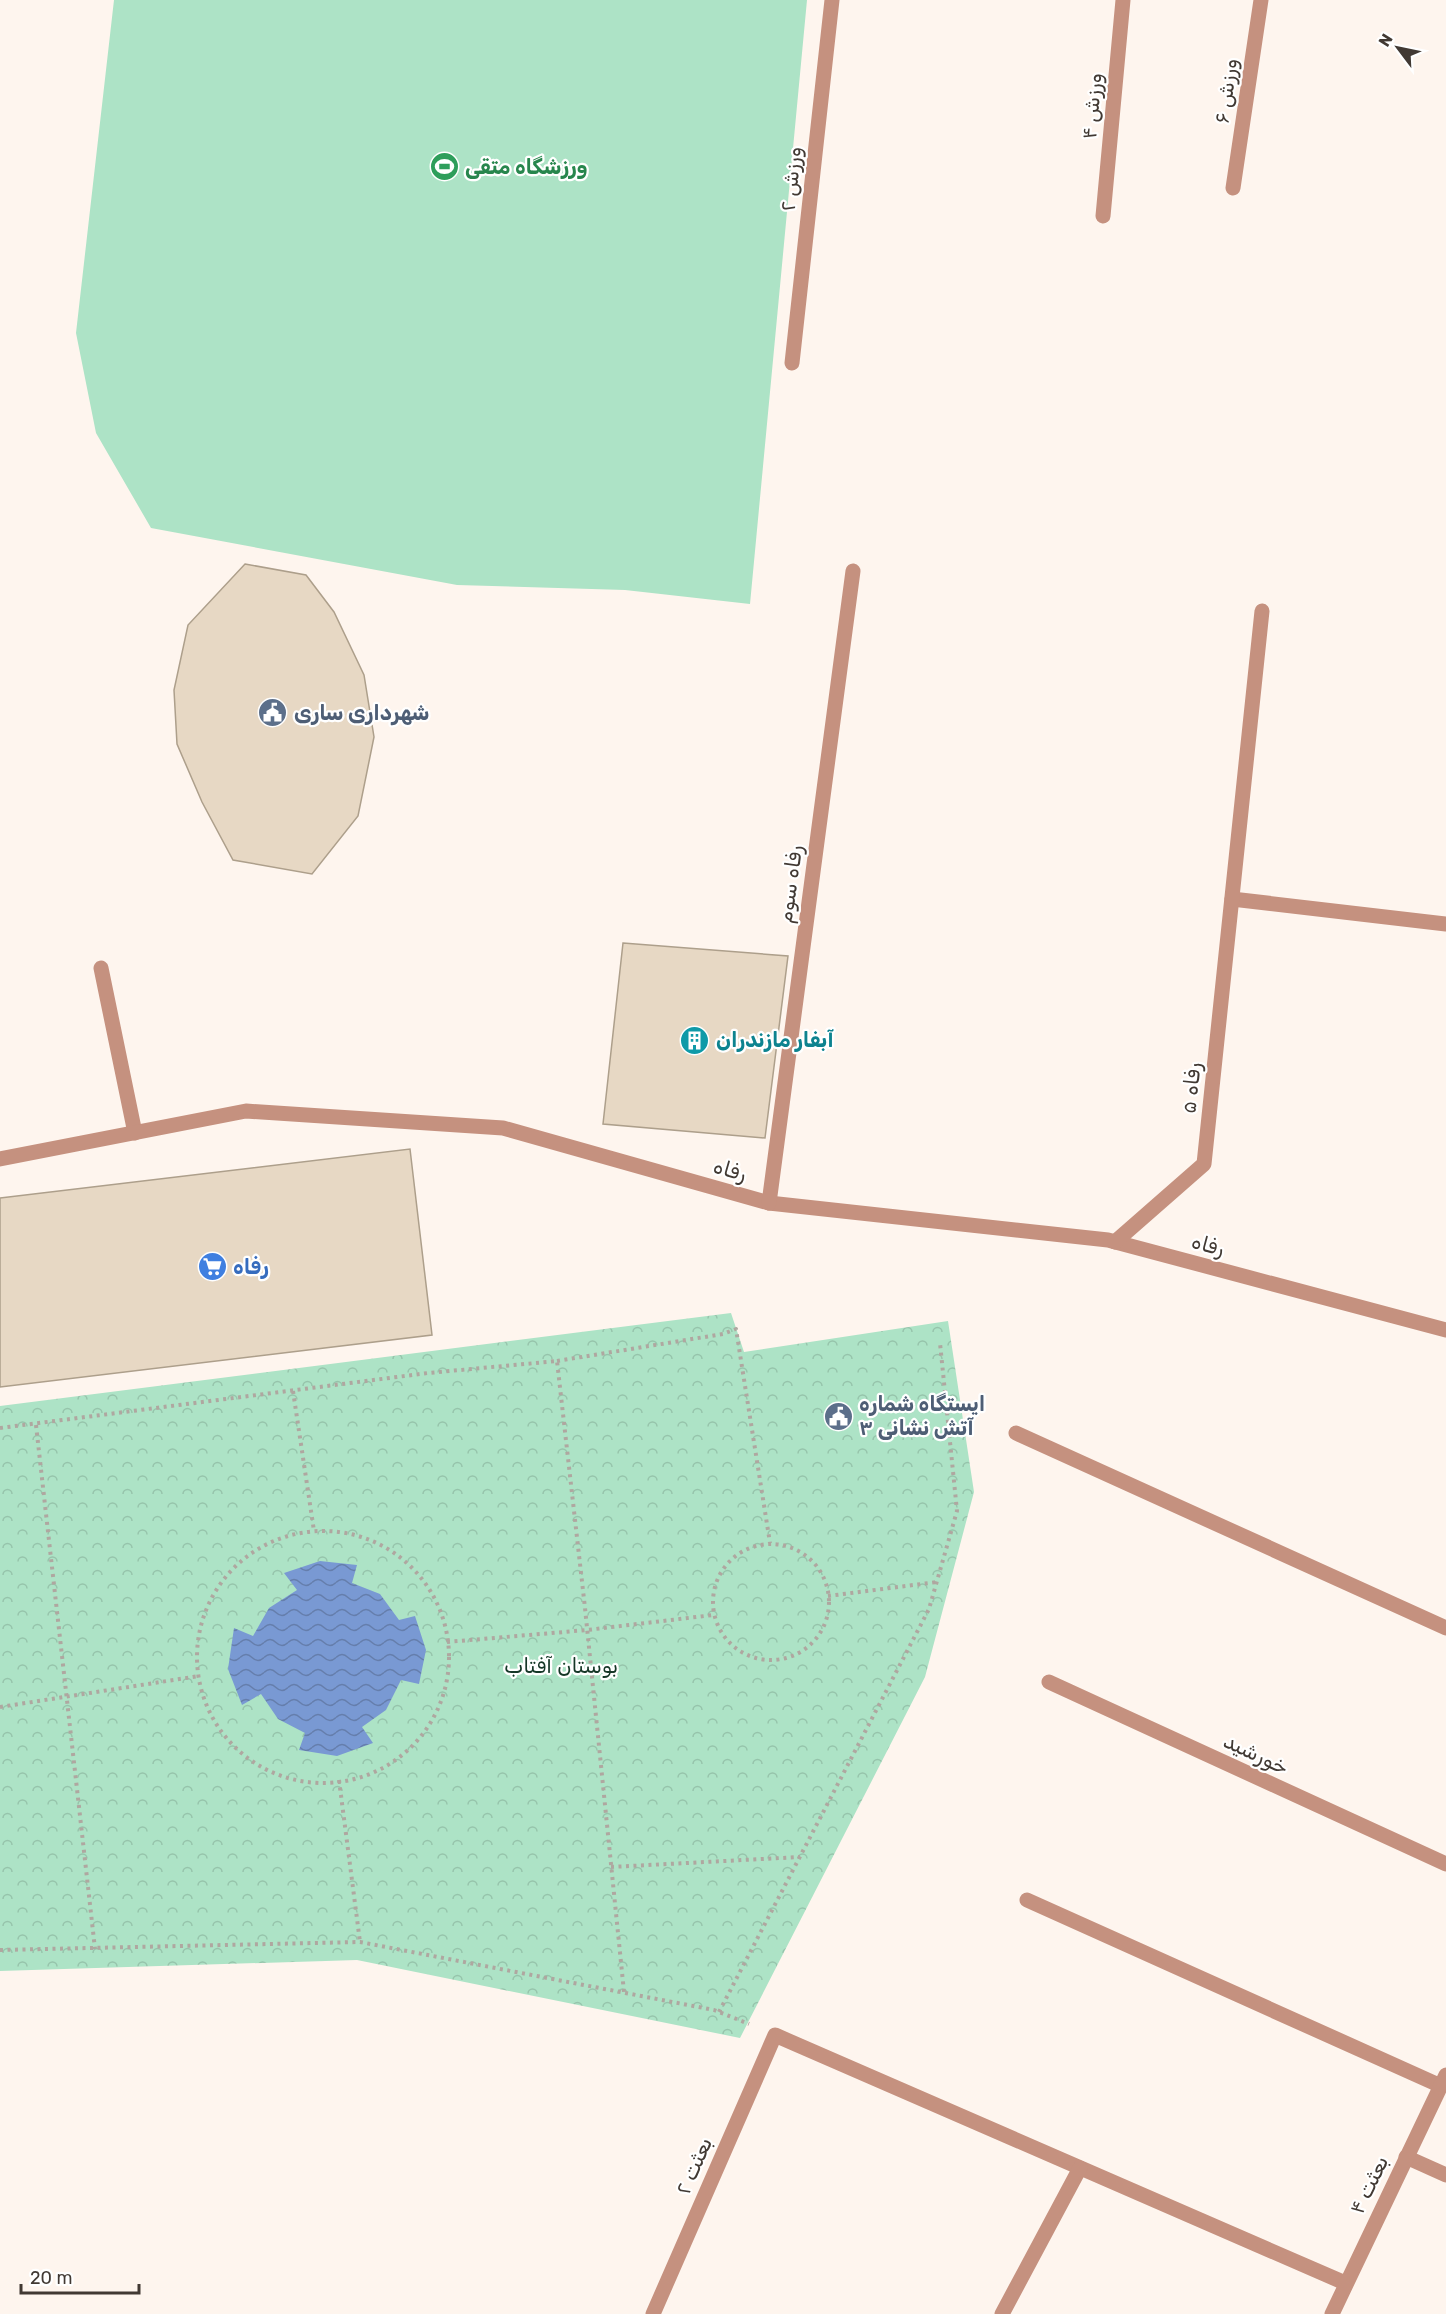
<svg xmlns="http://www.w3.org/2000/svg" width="1446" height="2314" viewBox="0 0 1446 2314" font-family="Rubik,'Noto Naskh Arabic',sans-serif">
<defs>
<pattern id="park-crowns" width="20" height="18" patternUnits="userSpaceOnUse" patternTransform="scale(1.5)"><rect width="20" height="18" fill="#ade3c6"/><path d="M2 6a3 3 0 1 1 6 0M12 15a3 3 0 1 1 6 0" fill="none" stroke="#96c4ab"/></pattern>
<pattern id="water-waves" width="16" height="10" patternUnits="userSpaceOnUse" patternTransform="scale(1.5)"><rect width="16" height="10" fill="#7999d3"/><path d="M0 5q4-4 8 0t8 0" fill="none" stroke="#657eac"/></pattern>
</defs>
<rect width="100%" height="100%" fill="#fef5ee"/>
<path fill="#ade3c6" d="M114,0h693l-57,604 -125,-14 -168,-5 -306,-57 -55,-95 -20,-100z"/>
<path fill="url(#park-crowns)" d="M731,1313l13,39 204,-31 26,171 -49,185 -185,361 -383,-78 -357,11v-565z"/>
<path fill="url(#water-waves)" d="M320,1561l37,4 -5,18 28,11 19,26 16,-4 11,34 -7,34 -18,-4 -15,30 -24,17 11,16 -36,13 -38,-6 6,-17 -27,-14 -17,-25 -19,11 -14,-36 6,-41 19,8 16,-28 28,-18 -13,-17z"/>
<g fill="#e7d8c4" stroke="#ad9f8b" stroke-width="1.5">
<path d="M245,564l61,11 28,37 30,63 10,62 -16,79 -46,58 -79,-14 -31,-58 -25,-58 -3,-54 14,-65z"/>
<path d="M623,943l165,13 -23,182 -162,-14z"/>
<path d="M410,1149l22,186 -432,52v-189z"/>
</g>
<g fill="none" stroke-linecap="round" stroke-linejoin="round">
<g stroke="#afa7a0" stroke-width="4" stroke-dasharray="3 4.5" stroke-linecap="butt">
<path d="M557,1361l166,-27 13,-5 34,214"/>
<path d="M293,1391l21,140"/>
<path d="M36,1425l59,524"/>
<path d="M0,1428l428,-55 129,-12 28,247 39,384"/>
<circle cx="323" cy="1657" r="126"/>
<circle cx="771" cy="1602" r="58"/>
<path d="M828,1596l109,-14"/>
<path d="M447,1642l140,-12 126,-15"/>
<path d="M0,1707l199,-31"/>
<path d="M339,1780l21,162"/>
<path d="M611,1867l189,-10"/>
<path d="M0,1950l360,-8 354,68 35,14"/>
<path d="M719,2012l210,-403 28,-98 -17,-168"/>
</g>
<g stroke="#c5917f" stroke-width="15">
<path d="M1233,188l28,-188"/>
<path d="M1103,216l20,-216"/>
<path d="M792,363l40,-363"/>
<path d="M1232,899l214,25"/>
<path d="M101,968l34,165"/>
<path d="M0,1159l246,-48 257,17 266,75 339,37 338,90"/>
<path d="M769,1203l84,-632"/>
<path d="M1115,1242l89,-78 58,-553"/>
<path d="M1016,1433l430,195"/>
<path d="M1049,1682l397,182"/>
<path d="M1027,1900l414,186"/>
<path d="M1406,2157l40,18"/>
<path d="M653,2314l122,-279 570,248"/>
<path d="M1002,2314l78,-146"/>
<path d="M1332,2314l114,-239"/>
</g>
</g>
<defs>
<symbol id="stadium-disc" viewBox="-11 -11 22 22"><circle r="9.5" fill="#2e9e5b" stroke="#fff"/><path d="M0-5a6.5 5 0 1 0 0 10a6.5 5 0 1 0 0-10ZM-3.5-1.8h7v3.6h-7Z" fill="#fff"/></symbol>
<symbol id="civic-disc" viewBox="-11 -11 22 22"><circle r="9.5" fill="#5c6f8a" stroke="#fff"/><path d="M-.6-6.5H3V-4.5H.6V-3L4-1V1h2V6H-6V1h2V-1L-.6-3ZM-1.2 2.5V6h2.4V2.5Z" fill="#fff"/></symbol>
<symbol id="building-disc" viewBox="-11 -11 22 22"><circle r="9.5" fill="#0f9aa8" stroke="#fff"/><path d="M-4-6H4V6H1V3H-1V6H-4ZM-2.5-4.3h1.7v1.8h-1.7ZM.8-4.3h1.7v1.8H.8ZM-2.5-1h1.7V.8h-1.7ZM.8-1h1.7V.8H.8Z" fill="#fff"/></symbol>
<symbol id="supermarket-disc" viewBox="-11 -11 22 22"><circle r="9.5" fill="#3f7fe0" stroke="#fff"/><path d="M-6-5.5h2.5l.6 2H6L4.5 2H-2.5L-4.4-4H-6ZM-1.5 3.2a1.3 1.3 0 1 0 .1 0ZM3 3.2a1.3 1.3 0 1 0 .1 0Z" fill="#fff"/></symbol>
</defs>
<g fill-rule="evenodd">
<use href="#stadium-disc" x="428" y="150" width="33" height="33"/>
<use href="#civic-disc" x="256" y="696" width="33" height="33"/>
<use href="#building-disc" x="678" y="1024" width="33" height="33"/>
<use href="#supermarket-disc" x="196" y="1250" width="33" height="33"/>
<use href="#civic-disc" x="822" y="1400" width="33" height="33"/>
</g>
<g text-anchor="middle" stroke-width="4.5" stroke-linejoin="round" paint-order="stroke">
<g font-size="21" fill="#413933" stroke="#fff">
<text transform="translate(1226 91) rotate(-82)" y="7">ورزش ۶</text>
<text transform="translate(1092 106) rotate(-85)" y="7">ورزش ۴</text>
<text transform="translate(791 179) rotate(-84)" y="7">ورزش ۲</text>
<text transform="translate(790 884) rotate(-82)" y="7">رفاه سوم</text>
<text transform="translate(1191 1088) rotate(-84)" y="7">رفاه ۵</text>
<text transform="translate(730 1170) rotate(16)" y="7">رفاه</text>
<text transform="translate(1208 1245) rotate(15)" y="7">رفاه</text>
<text transform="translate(1256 1754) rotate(25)" y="7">خورشید</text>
<text transform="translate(694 2166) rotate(-66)" y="7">بعثت ۲</text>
<text transform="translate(1369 2185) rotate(-64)" y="7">بعثت ۴</text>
</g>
<g font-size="21" font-weight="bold" fill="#27864d" stroke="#fff" text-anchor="start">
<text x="465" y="174">ورزشگاه متقی</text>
</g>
<g font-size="21" font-weight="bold" fill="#4e5e75" stroke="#fff" text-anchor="start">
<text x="294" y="720">شهرداری ساری</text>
<text x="859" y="1411">ایستگاه شماره<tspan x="859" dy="24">۳ آتش نشانی</tspan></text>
</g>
<g font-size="21" font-weight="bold" fill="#0d838f" stroke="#fff" text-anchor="start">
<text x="716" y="1047">آبفار مازندران</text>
</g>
<g font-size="21" font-weight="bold" fill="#366cbe" stroke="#fff" text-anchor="start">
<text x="233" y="1274">رفاه</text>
</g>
<g font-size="21" fill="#153727" stroke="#fff">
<text x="561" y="1673">بوستان آفتاب</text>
</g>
</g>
<g transform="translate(1398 48) rotate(302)" stroke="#ffffff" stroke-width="4.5" paint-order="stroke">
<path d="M0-4.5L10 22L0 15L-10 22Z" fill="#413933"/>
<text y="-9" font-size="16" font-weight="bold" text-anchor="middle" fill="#413933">N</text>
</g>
<path d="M21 2284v9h118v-9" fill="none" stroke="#413933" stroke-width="3"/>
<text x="30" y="2284" font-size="18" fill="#413933" stroke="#ffffff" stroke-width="4.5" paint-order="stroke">20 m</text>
</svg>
